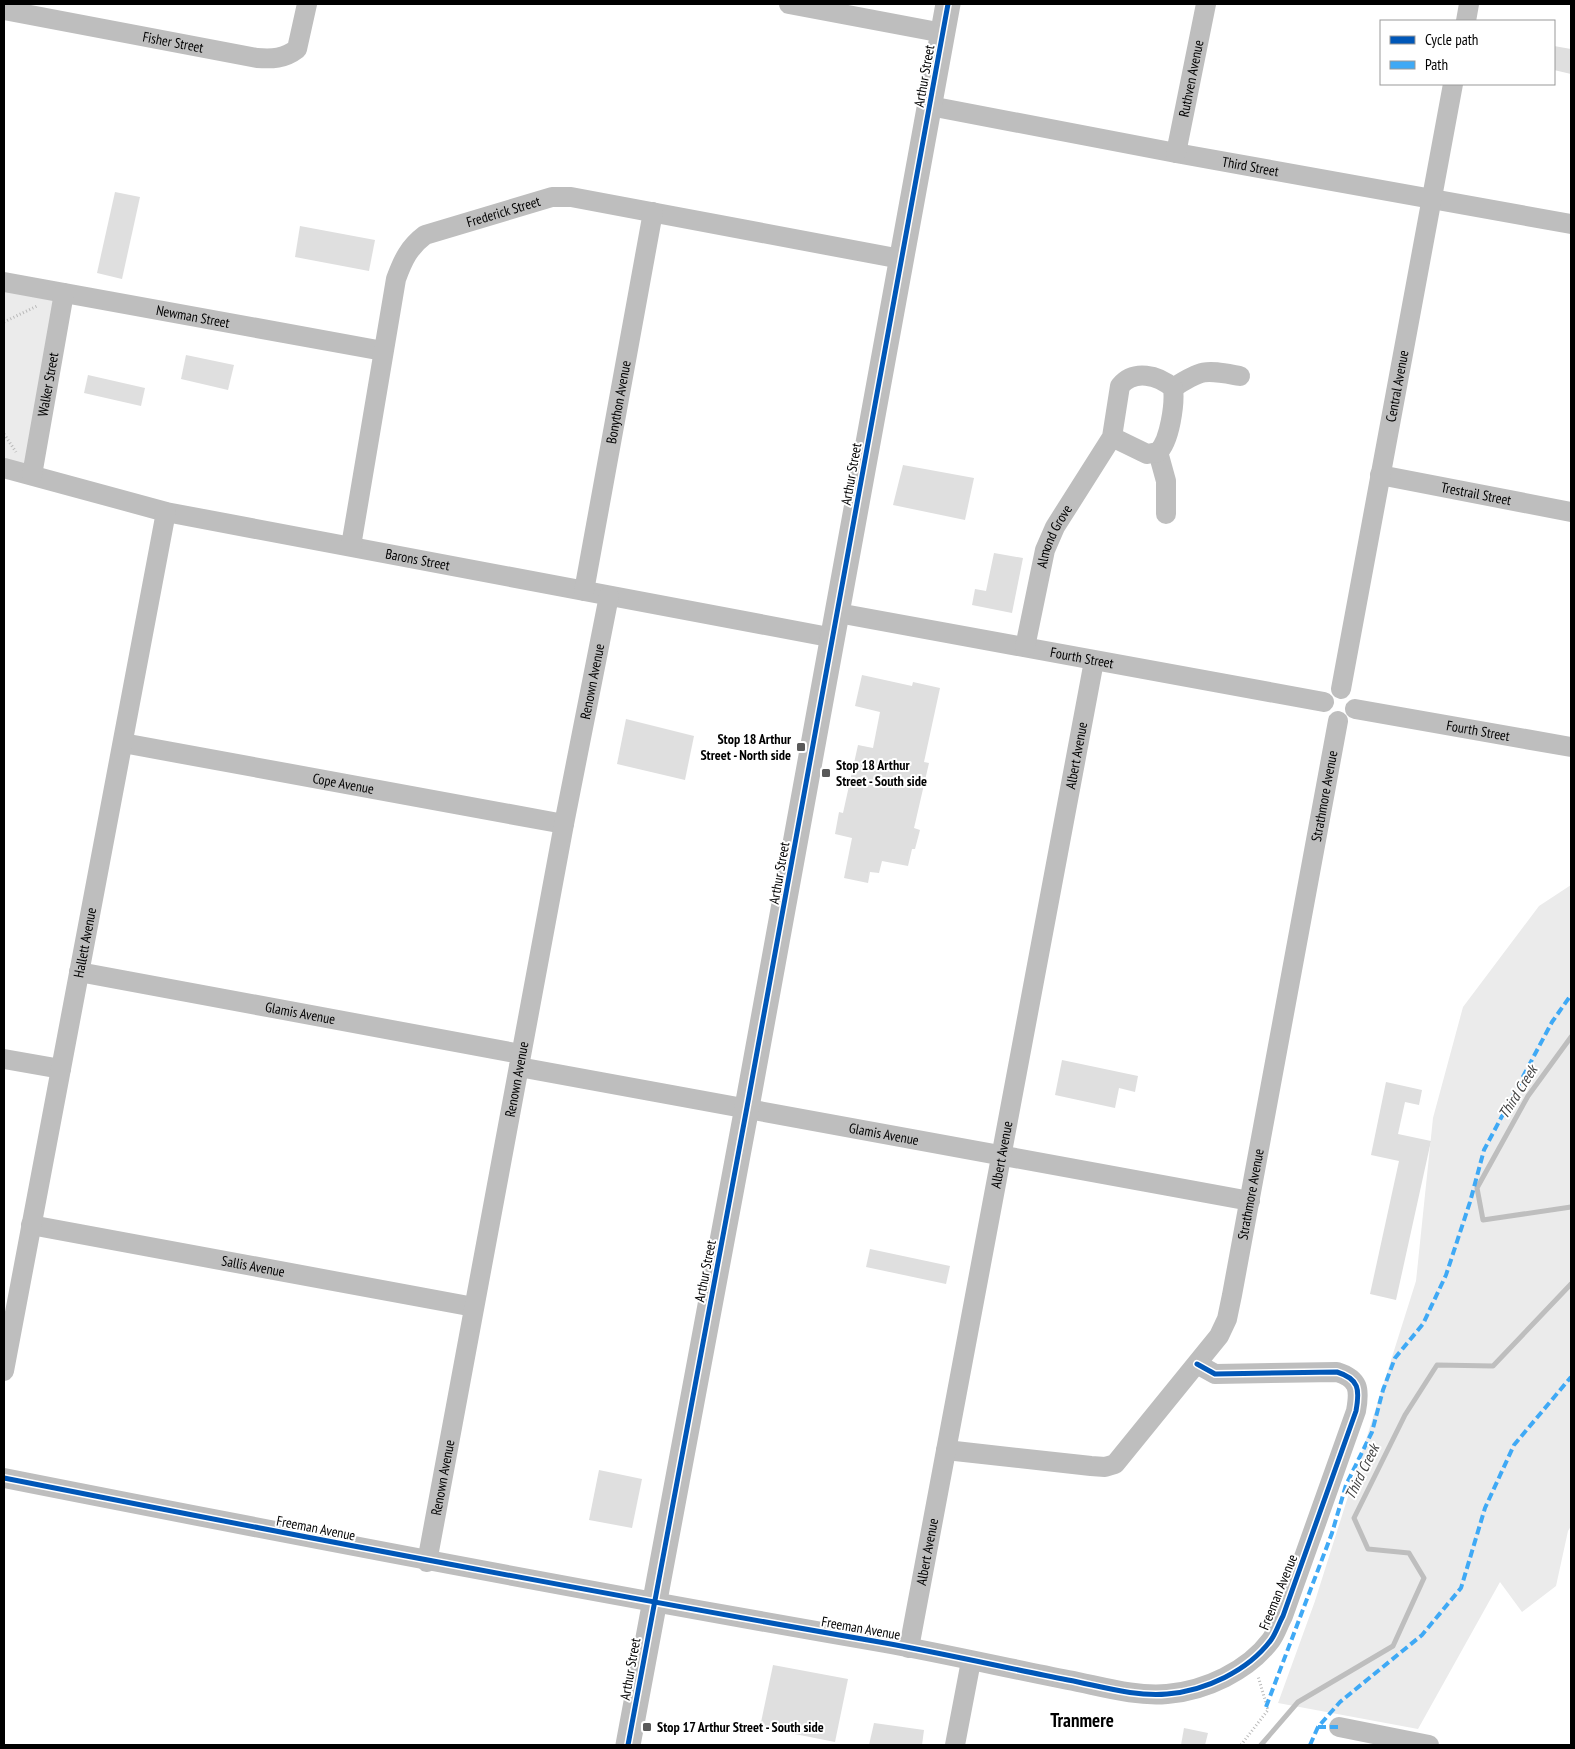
<svg xmlns="http://www.w3.org/2000/svg" width="1575" height="1749" viewBox="0 0 1575 1749" font-family="'PT Sans Narrow',sans-serif">
<rect width="100%" height="100%" fill="#fff"/>
<g fill="#ebebeb">
<path d="M4,282l60,11 -32,182 -28,-7z"/>
<path d="M1571,885v641l-3,5 -12,55 -34,26 -22,-30 -82,147 -140,-26 37,-102 101,-320 17,-163 30,-111 76,-101z"/>
</g>
<g fill="none" stroke-linecap="round" stroke-linejoin="round">
<g stroke="#bebebe" stroke-width="5">
<path d="M1571,1037l-43,59 -51,92 6,32 88,-13"/>
<path d="M1261,1745l37,-43 95,-56 31,-68 -15,-25 -41,-4 -14,-31 51,-103 32,-50 56,1 78,-82"/>
</g>
</g>
<g fill="#dfdfdf">
<path d="M1554,46l17,3v25l-17,-4z"/>
<path d="M115,192l25,5 -18,82 -25,-6z"/>
<path d="M300,226l75,14 -6,31 -74,-14z"/>
<path d="M186,355l48,10 -6,25 -47,-11z"/>
<path d="M88,375l57,13 -4,18 -57,-13z"/>
<path d="M903,465l71,13 -9,42 -72,-15z"/>
<path d="M994,553l29,5 -11,55 -40,-8 3,-16 11,2z"/>
<path d="M862,675l50,11 1,-4 27,6 -16,74 5,1 -15,65 6,2 -5,19h-3l-4,17 -26,-5 -3,12 -9,-1 -2,11 -24,-5 8,-40 -17,-4 4,-22 4,1 15,-68 15,3 7,-36 -25,-6z"/>
<path d="M626,719l68,17 -9,44 -68,-16z"/>
<path d="M1062,1060l76,16 -3,16 -16,-4 -4,20 -60,-13z"/>
<path d="M1386,1082l36,8 -3,15 -14,-3 -7,32 33,7 -35,159 -26,-6 29,-133 -28,-6z"/>
<path d="M870,1249l80,17 -4,18 -80,-17z"/>
<path d="M599,1470l43,9 -10,49 -43,-8z"/>
<path d="M773,1665l75,14 -13,63 -75,-15z"/>
<path d="M874,1723l50,7 -2,15h-53z"/>
<path d="M1184,1728l24,5 -3,12h-24z"/>
</g>
<g fill="none" stroke-linecap="round" stroke-linejoin="round">
<g stroke="#b9b9b9" stroke-width="3" stroke-dasharray="1 2.5" stroke-linecap="butt">
<path d="M4,322l33,-16"/>
<path d="M4,434l12,18"/>
<path d="M1241,1745l27,-35 -10,-34"/>
</g>
<g stroke="#bebebe" stroke-width="20">
<path d="M789,4l154,29"/>
<path id="s1" d="M4,10l253,48c15,1 27,1 40,-9l10,-45"/>
<path d="M1466,21l3,-17"/>
<path id="s2" d="M930,106l246,47 395,71"/>
<path id="s3" d="M1176,153l30,-149"/>
<path id="s4" d="M4,282l379,69"/>
<path d="M1173,388c30,-20 33,-18 67,-12"/>
<path d="M1158,452l8,29v33"/>
<path id="s5" d="M4,468l162,44 668,126"/>
<path id="s6" d="M32,475l32,-182"/>
<path id="s7" d="M1380,475l191,37"/>
<path id="s8" d="M351,546l45,-267c7,-19 13,-32 29,-44l127,-38h19l330,62"/>
<path id="s9" d="M584,591l69,-379"/>
<path id="s10" d="M838,613l486,89"/>
<path id="s11" d="M1025,647l20,-97 10,-23 57,-90 8,-51c14,-17 38,-11 53,2 2,15 -3,53 -15,64l-11,2 -35,-17"/>
<path id="s12" d="M1341,689l112,-605"/>
<path id="s13" d="M1355,709l216,38"/>
<path id="s14" d="M123,743l441,81"/>
<path id="s15" d="M79,972l442,82"/>
<path d="M4,1059l57,10"/>
<path id="s16" d="M519,1067l731,134"/>
<path id="s17" d="M31,1225l443,82"/>
<path id="s18" d="M4,1371l162,-859"/>
<path id="s19" d="M946,1450l145,16 14,1 10,-3 104,-128 8,-17 5,-24 106,-574"/>
<path d="M4,1478c293,58 586,114 881,165 61,11 122,25 183,37 32,6 67,17 99,14 38,-3 81,-23 104,-54 5,-7 8,-17 12,-24l73,-205c4,-22 3,-32 -19,-39l-122,2 -18,-10"/>
<path id="s20" d="M427,1562l137,-738 45,-228"/>
<path id="s21" d="M909,1648l185,-987"/>
<path d="M1339,1727l90,18"/>
<path d="M955,1745l16,-84"/>
</g>
<path stroke="#bebebe" stroke-width="25" d="M628,1745l119,-638 201,-1103"/>
<g stroke="#3fa9f5" stroke-width="4" stroke-dasharray="8 4" stroke-linecap="butt">
<path d="M1266,1707l66,-174 14,-48 26,-53 11,-42 12,-32 28,-34 23,-49 24,-73 14,-52 68,-128 19,-27"/>
<path d="M1318,1727h21"/>
<path d="M1310,1745l8,-18 22,-25 82,-67 39,-47 24,-80 29,-63 57,-68"/>
</g>
<defs>
<g id="cycleway">
<path d="M4,1478c293,58 586,114 881,165 61,11 122,25 183,37 32,6 67,17 99,14 38,-3 81,-23 104,-54 5,-7 8,-17 12,-24l73,-205c4,-22 3,-32 -19,-39l-122,2 -18,-10"/>
<path d="M628,1745l119,-638 201,-1103"/>
</g>
</defs>
<use href="#cycleway" stroke="#fff" stroke-width="8"/>
<use href="#cycleway" stroke="#0057b8" stroke-width="5"/>
</g>
<g fill="#595959" stroke="#fff" stroke-width="2">
<rect x="796" y="742" width="10" height="10" rx="2.5"/>
<rect x="821" y="768" width="10" height="10" rx="2.5"/>
<rect x="642" y="1722" width="10" height="10" rx="2.5"/>
</g>
<g text-anchor="middle" stroke-width="4" stroke-linejoin="round" paint-order="stroke">
<g font-size="14" fill="#000" stroke="#fff">
<text dy="5" stroke="none"><textPath href="#s1" startOffset="172">Fisher Street</textPath></text>
<text transform="translate(924 76) rotate(-80)" y="5">Arthur Street</text>
<text dy="5" stroke="none"><textPath href="#s3" startOffset="76">Ruthven Avenue</textPath></text>
<text dy="5" stroke="none"><textPath href="#s2" startOffset="326">Third Street</textPath></text>
<text dy="5" stroke="none"><textPath href="#s8" startOffset="406">Frederick Street</textPath></text>
<text dy="5" stroke="none"><textPath href="#s4" startOffset="192">Newman Street</textPath></text>
<text dy="5" stroke="none"><textPath href="#s6" startOffset="92">Walker Street</textPath></text>
<text dy="5" stroke="none"><textPath href="#s12" startOffset="308">Central Avenue</textPath></text>
<text dy="5" stroke="none"><textPath href="#s9" startOffset="192">Bonython Avenue</textPath></text>
<text transform="translate(851 474) rotate(-80)" y="5">Arthur Street</text>
<text dy="5" stroke="none"><textPath href="#s7" startOffset="98">Trestrail Street</textPath></text>
<text dy="5" stroke="none"><textPath href="#s11" startOffset="115">Almond Grove</textPath></text>
<text dy="5" stroke="none"><textPath href="#s5" startOffset="424">Barons Street</textPath></text>
<text dy="5" stroke="none"><textPath href="#s10" startOffset="248">Fourth Street</textPath></text>
<text dy="5" stroke="none"><textPath href="#s20" startOffset="896">Renown Avenue</textPath></text>
<text dy="5" stroke="none"><textPath href="#s13" startOffset="125">Fourth Street</textPath></text>
<text dy="5" stroke="none"><textPath href="#s21" startOffset="908">Albert Avenue</textPath></text>
<text dy="5" stroke="none"><textPath href="#s14" startOffset="224">Cope Avenue</textPath></text>
<text dy="5" stroke="none"><textPath href="#s19" startOffset="886">Strathmore Avenue</textPath></text>
<text transform="translate(779 873) rotate(-80)" y="5">Arthur Street</text>
<text dy="5" stroke="none"><textPath href="#s18" startOffset="436">Hallett Avenue</textPath></text>
<text dy="5" stroke="none"><textPath href="#s15" startOffset="225">Glamis Avenue</textPath></text>
<text dy="5" stroke="none"><textPath href="#s20" startOffset="491">Renown Avenue</textPath></text>
<text dy="5" stroke="none"><textPath href="#s16" startOffset="371">Glamis Avenue</textPath></text>
<text dy="5" stroke="none"><textPath href="#s21" startOffset="502">Albert Avenue</textPath></text>
<text dy="5" stroke="none"><textPath href="#s19" startOffset="481">Strathmore Avenue</textPath></text>
<text dy="5" stroke="none"><textPath href="#s17" startOffset="226">Sallis Avenue</textPath></text>
<text transform="translate(705 1271) rotate(-79)" y="5">Arthur Street</text>
<text dy="5" stroke="none"><textPath href="#s20" startOffset="86">Renown Avenue</textPath></text>
<text transform="translate(316 1528) rotate(11)" y="5">Freeman Avenue</text>
<text dy="5" stroke="none"><textPath href="#s21" startOffset="98">Albert Avenue</textPath></text>
<text transform="translate(1278 1592) rotate(-68)" y="5">Freeman Avenue</text>
<text transform="translate(861 1628) rotate(10)" y="5">Freeman Avenue</text>
<text transform="translate(630 1669) rotate(-80)" y="5">Arthur Street</text>
</g>
<g font-size="14" font-weight="bold" fill="#000" stroke="#fff" text-anchor="start">
<text x="791" y="744" text-anchor="end">Stop 18 Arthur<tspan x="791" dy="16">Street - North side</tspan></text>
<text x="836" y="770">Stop 18 Arthur<tspan x="836" dy="16">Street - South side</tspan></text>
<text x="657" y="1732">Stop 17 Arthur Street - South side</text>
</g>
<g font-size="15" font-style="italic" fill="#434343" stroke="#fff">
<text transform="translate(1518 1092) rotate(-58)" y="5">Third Creek</text>
<text transform="translate(1362 1472) rotate(-64)" y="5">Third Creek</text>
</g>
<g font-size="19" font-weight="bold" fill="#000" stroke="#fff">
<text x="1082" y="1727">Tranmere</text>
</g>
</g>
<rect width="1575" height="1749" fill="none" stroke="#000000" stroke-width="10"/>
<rect x="1380" y="20" width="175" height="65" fill="#ffffff" stroke="#999999"/>
<rect x="1390" y="36" width="25" height="8" fill="#0057b8" stroke="#999999"/>
<text x="1425" y="45" font-size="15" fill="#000000">Cycle path</text>
<rect x="1390" y="61" width="25" height="8" fill="#3fa9f5" stroke="#999999"/>
<text x="1425" y="70" font-size="15" fill="#000000">Path</text>
</svg>
